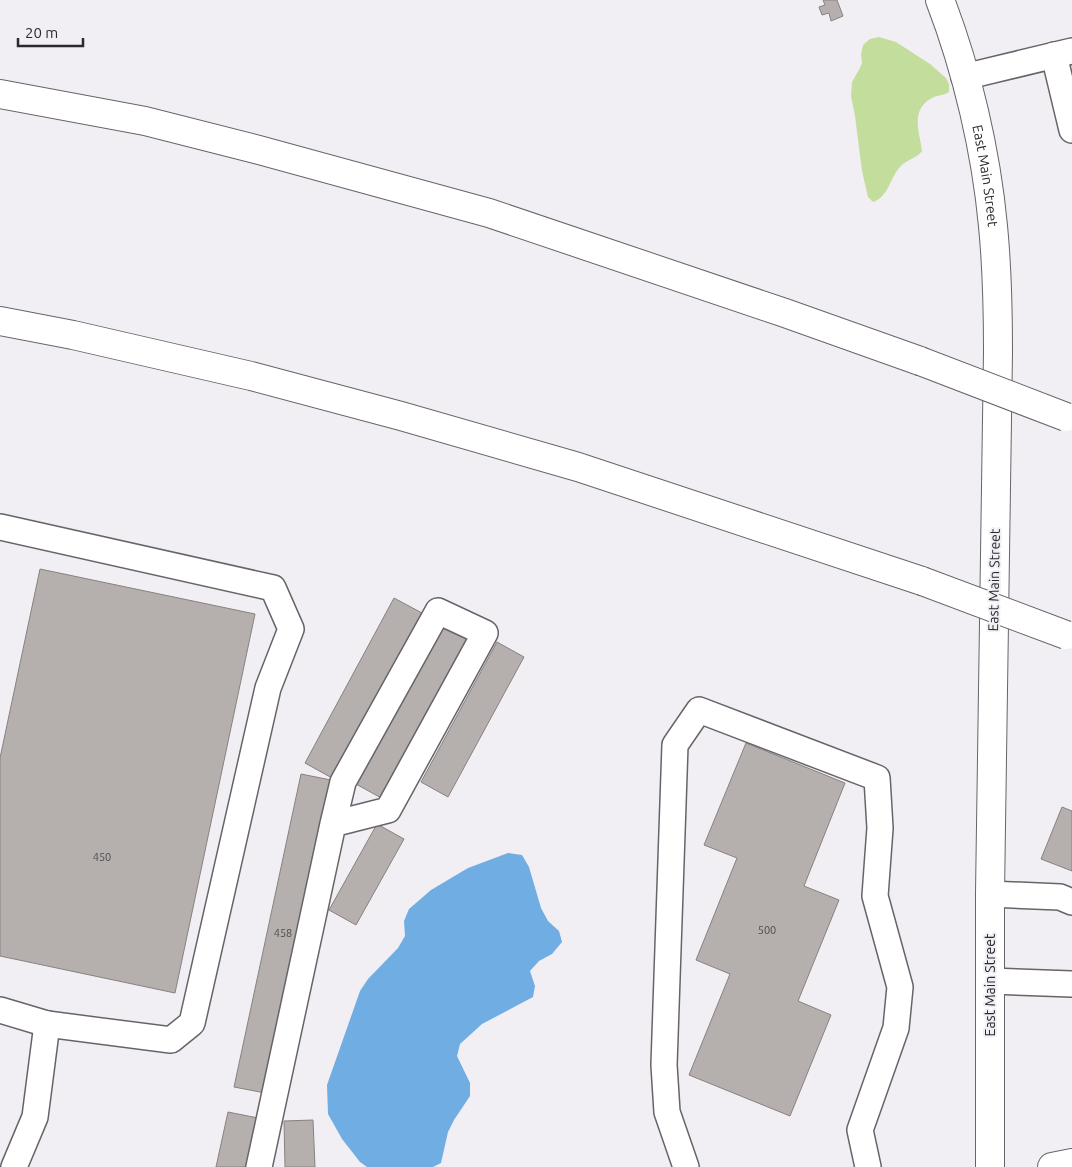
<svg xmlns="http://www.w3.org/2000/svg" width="1072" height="1167" viewBox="0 0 1072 1167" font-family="Ubuntu,sans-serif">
<rect width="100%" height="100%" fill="#f2eff4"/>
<path fill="#c3de9c" d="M879,37l17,5 34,22 16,14 3,6v8c-6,4 -13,3 -19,7 -20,13 -10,33 -8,52 -6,8 -17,9 -23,17 -9,11 -11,29 -26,34l-5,-5 -6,-26 -7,-55 -4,-20 1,-14 8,-14 2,-5 -1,-9 2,-9 7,-6z"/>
<path fill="#70ade3" d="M508,853l14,2 7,12 12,41 7,13 11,10 3,11 -10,12 -13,7 -9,10 5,15 -2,11 -51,27 -22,20 -3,12 13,27v13l-16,24 -6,12 -7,31 -8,4h-66l-7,-5 -18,-23 -14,-25 -1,-29 33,-94 8,-12 30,-31 7,-12 -1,-15 5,-12 22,-19 37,-22z"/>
<g fill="#b5b0ae" stroke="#878280">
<path d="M823,0h14l6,16 -12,5 -2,-8 -7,2 -3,-8 6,-2z"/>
<path d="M40,569l215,45 -80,379 -175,-37v-198z"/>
<path d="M394,598l28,15 -90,165 -27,-15z"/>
<path d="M444,622l27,15 -88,162 -27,-15z"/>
<path d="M497,642l27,15 -76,140 -27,-15z"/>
<path d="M746,743l99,40 -41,103 35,14 -41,101 33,14 -41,101 -101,-41 41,-101 -34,-14 41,-102 -33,-13z"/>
<path d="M301,774l30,6 -66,313 -31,-6z"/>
<path d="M1062,807l10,4v60l-31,-12z"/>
<path d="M377,824l27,15 -48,86 -27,-15z"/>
<path d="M228,1112l30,6 -10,49h-32z"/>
<path d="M313,1120l2,47h-30l-1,-46z"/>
</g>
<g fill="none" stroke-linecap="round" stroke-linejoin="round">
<defs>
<g id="minor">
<path d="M1054,55l18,75"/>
<path d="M964,77l108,-26"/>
<path d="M0,527l273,61 18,41 -23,59 -76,335 -21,17 -124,-16 -47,-14"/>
<path d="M990,894l70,3 12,5"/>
<path d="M990,981l82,3"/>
<path d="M14,1167l21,-50 12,-93"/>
<path d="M259,1167l74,-343 10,-42 95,-171 47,22 -97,177 -55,14"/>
<path d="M686,1167l-19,-55 -3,-47 11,-320 24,-35 178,68 3,50 -5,68 25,91 -4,41 -36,102 8,37"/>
</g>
<g id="major">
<path id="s1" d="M940,0c27,70 46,151 53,226 4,41 5,83 5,125l-8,543v273"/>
<path d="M1052,1167l20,-4"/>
</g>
<g id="highway">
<path d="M0,94l145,27 114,29 230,63 296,100 135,48"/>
<path d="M0,321l73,14 178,41 150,40 177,51 344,114"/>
</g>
</defs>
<use href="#minor" stroke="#676469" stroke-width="28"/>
<use href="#major" stroke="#676469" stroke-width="30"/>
<use href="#highway" stroke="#676469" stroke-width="30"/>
<use href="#minor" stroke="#fff" stroke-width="25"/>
<use href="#major" stroke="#fff" stroke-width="28"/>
<use href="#highway" stroke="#fff" stroke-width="28"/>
<defs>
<g id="highway-bridge">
<path d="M920,361l146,56"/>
<path d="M922,581l144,54"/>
</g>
</defs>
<use href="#highway-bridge" stroke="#676469" stroke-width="30" stroke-linecap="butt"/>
<use href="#highway-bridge" stroke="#fff" stroke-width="28"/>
</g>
<g text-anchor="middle" stroke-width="4" stroke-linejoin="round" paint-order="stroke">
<g font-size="11" fill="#4d4b4c">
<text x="102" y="861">450</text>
<text x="767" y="934">500</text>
<text x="283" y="937">458</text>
</g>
<g font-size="14" fill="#2a292b" stroke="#f2eff4">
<text dy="5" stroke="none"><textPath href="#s1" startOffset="182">East Main Street</textPath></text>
<text transform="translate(994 580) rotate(-89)" y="5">East Main Street</text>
<text transform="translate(990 985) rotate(-90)" y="5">East Main Street</text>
</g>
</g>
<path d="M18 38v8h65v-8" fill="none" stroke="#2a292b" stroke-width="2.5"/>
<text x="25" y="38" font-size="15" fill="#2a292b" stroke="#f2eff4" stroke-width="4" paint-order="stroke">20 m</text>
</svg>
